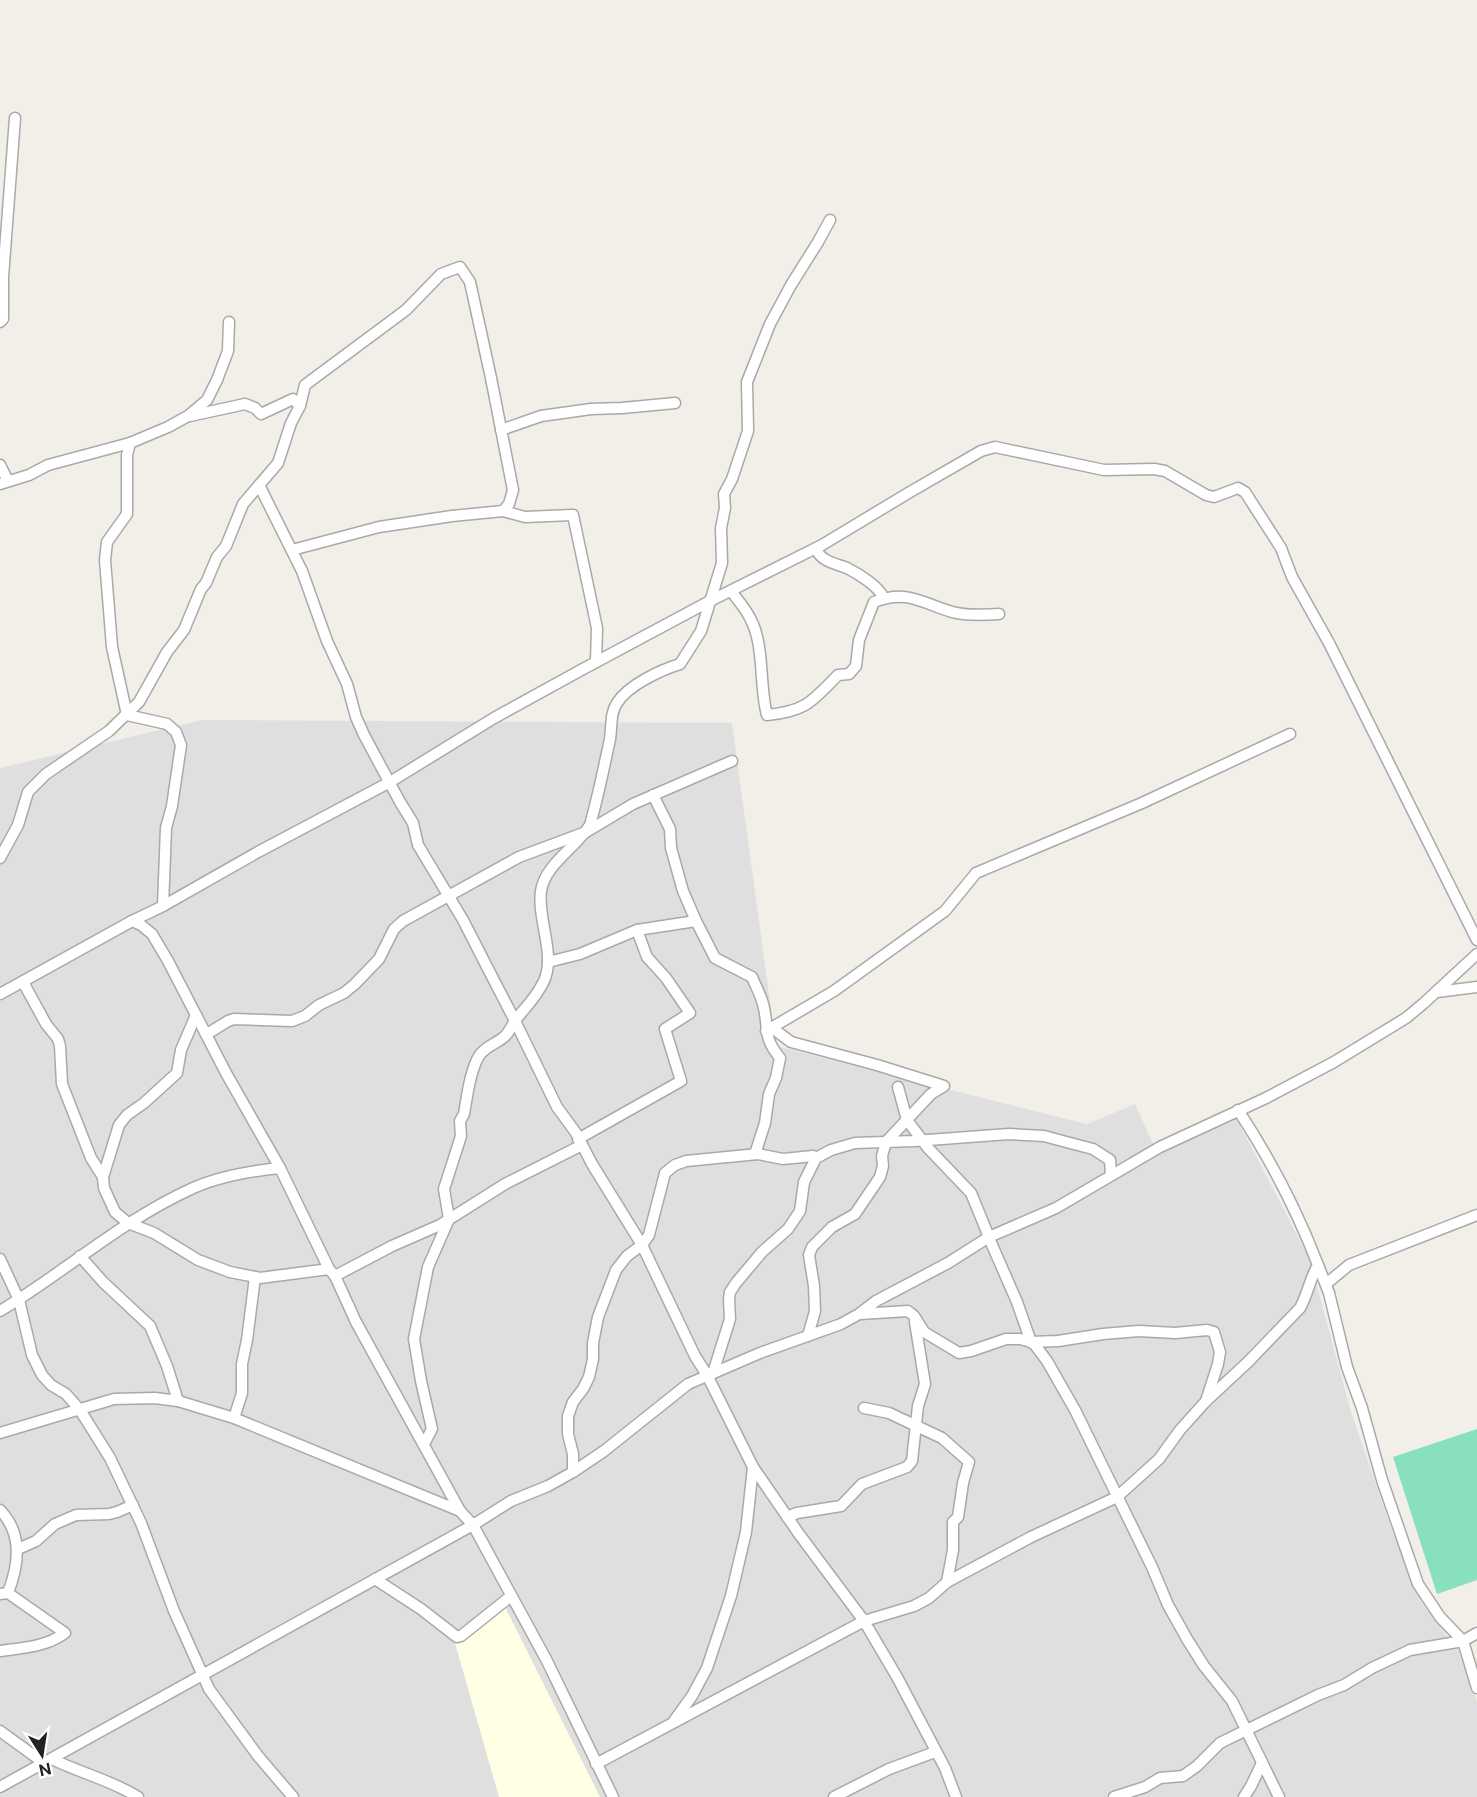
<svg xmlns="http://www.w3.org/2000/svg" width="1477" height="1797" viewBox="0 0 1477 1797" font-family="'Public Sans',sans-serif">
<rect width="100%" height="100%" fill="#f2efe9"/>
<path fill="#e0dfdf" d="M202,720l530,3 44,323 311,78 48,-20 18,40 78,-36 79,152 41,152 41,119 29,71 38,49 18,51v95h-1477v-1029z"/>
<path fill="#ffffe5" d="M504,1605l96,192h-101l-44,-154z"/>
<path fill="#88e0be" d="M1477,1429v151l-40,14 -44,-137z"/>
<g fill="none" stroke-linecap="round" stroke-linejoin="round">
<defs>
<g id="minor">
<path d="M0,322l3,-3v-42l12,-159"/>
<path d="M190,416l55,-12 10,4 6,6 32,-15 7,7"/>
<path d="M501,430l40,-14 50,-7 31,-1 53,-5"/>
<path d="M130,443l-3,12v59l-20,28 -2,18 7,87 15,68 40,9 9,8 5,13 -9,61 -6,22 -3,78"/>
<path d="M0,465l8,16"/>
<path d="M0,484l29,-9 19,-10 82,-22 38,-16 20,-11 19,-16 10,-20 11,-29 1,-29"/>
<path d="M259,485l43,86 25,70 20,43 9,33 8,18 36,67 13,21 5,22 45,75 22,43 31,60 41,84 19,26 16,31 50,81 53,111 12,19 46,92 46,67 65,87 33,56 48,91 11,29"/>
<path d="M816,549c6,13 18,14 31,19 12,6 31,18 37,30"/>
<path d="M292,550l87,-23 73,-11 51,-5 22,6 48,-2 24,113 -1,34"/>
<path d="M731,591c6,8 14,17 19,27 15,27 9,68 17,97 40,-4 45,-14 71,-40l11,-1 7,-8 3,-26 15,-38c33,-13 48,1 78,10 14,4 32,3 47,2"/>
<path d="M653,795l17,34 1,19 12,43 13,30 19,37 37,19c4,10 10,20 12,31 5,24 -1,29 16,50l-4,20 -7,16 -4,29 -10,31"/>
<path d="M0,858l18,-33 10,-33 18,-18 63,-43 30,-29 28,-50 17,-22 17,-41 5,-6 11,-26 9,-11 17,-42 35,-41 13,-40 9,-17 5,-21 101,-75 35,-36 19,-7 10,15 21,96 22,112 -4,14 -6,7"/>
<path d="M132,921l9,4 11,9 16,27 58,112 54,95 49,101 6,7 21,46 104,189 13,14 74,136 66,136"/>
<path d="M548,962l32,-8 57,-24 59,-9"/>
<path d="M23,982l23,42 12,15 2,7 2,38 29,74 12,19"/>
<path d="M1437,992l40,-5"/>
<path d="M0,994l132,-73 31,-15 95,-54 132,-70 104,-64 89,-49 127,-68 112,-56 88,-53 71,-41 14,-4 109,23 50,-1 11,2 41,24 8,2 24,-9 7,4 36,56 11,29 37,66 148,297"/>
<path d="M196,1015l-15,35 -4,23 -33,30 -17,12 -8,10 -16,52 1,11 11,24 13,11 26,10 44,27 32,12 30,6 69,-9"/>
<path d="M771,1027l20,15 86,23 67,21 -13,8 -45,48 -4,14 1,10 -3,11 -25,37 -23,13 -20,20 -3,8 5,31 1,25 -7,25"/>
<path d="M766,1031l68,-40 111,-80 31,-38 166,-70 148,-69"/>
<path d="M207,1034l21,-13 6,-2 58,2 13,-5 14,-11 25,-12 11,-9 24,-25 15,-30 9,-8 116,-64 67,-25 47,-28 99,-43"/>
<path d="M898,1087l9,33 21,28 43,45 18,44"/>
<path d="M578,1139l103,-58 -16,-52 25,-16 -24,-35 -19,-21 -10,-27"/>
<path d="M989,1238l28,64 14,40 27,-1 45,-7 36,-3 36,2 32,-3 7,2 6,20 -2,12 -12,37"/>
<path d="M80,1256l23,26 47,44 17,40 11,35"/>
<path d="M0,1259l19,41 13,55 10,20 9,10 15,9 14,16 30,48 31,65 33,88 35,78 49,67 35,41"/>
<path d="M1318,1265l11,28 18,74 15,41 20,72 36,104 22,33 23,24 14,47"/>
<path d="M335,1276l57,-30 48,-21 65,-41 77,-39"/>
<path d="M1326,1284l23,-19 128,-50"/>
<path d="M0,1311c65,-39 121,-90 191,-122 28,-13 59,-18 89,-21"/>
<path d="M860,1314l48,-3 6,5 10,16 35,21 12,-2 35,-12h14l11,3 4,3 12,16 28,49 77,157 16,38 19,34 17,27 28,35 47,96"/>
<path d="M713,1373l17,-54 -1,-20 1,-7 6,-9 26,-31 26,-23 12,-18 4,-29 12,-24 15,-8 24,-7 60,-2 94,-7 35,2 26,7 23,6 17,11 1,15"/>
<path d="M864,1408l25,5 53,25 27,24 -6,21 -5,34 -5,5v28l-6,32"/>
<path d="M234,1418l8,-25v-29l5,-24 8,-63"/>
<path d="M0,1433l114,-34 41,-1 23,3 56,17 226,93"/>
<path d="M424,1444l8,-15 -11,-48 -7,-42 14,-72 21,-48 -5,-30 17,-53 -1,-15 4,-7c3,-17 6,-43 15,-58 6,-10 17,-12 25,-19 6,-5 8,-13 13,-19 10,-12 20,-22 27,-37 12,-27 -7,-62 -3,-90 4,-27 36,-44 49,-66 8,-28 14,-58 20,-86 2,-13 0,-26 7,-36 11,-18 44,-33 63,-39l21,-33 21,-68 -1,-35 4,-20 -1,-14 8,-15 16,-48 -1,-49 23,-58 21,-39 27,-43 12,-22"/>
<path d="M573,1472v-18l-5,-20v-18l5,-14 10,-13 6,-12 4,-18v-16l5,-26 18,-47 11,-14 15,-11 7,-10 16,-62 10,-8 11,-4 72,-7 25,5 30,-3 3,2"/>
<path d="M0,1510c23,24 19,54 8,83"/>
<path d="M787,1517l10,-4 44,-7 21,-22 45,-17 5,-6 6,-55 7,-22 -10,-62"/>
<path d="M18,1549l18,-8 19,-17 21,-9 33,-1 8,-2 16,-7"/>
<path d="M375,1579l46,30 36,28 4,-1 50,-40"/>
<path d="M0,1594l8,-1 57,40c-19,14 -43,15 -65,18"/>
<path d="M674,1721l18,-25 15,-28 24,-72 15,-64 7,-65"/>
<path d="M0,1731l44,32"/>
<path d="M52,1759c28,14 59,21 86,38"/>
<path d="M596,1764l268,-143 50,-15 15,-8 18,-16 84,-45 86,-40 42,-38 21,-29 26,-29 42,-39 52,-54c8,-14 10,-30 18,-43 -20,-52 -49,-108 -80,-155"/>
<path d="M0,1787l473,-262 38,-24 37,-15 25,-14 31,-21 84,-67 72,-31 81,-29 18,-10 17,-13 72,-38 41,-26 67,-29 104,-61 106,-49 68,-36 72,-44 18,-15 53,-49"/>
<path d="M834,1797l55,-28 46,-17"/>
<path d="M1114,1797l31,-10 15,-9 23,-2 14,-10 23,-23 98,-48 26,-10 28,-17 38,-18 53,-9 14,-8"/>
<path d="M1244,1797l7,-11 11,-23"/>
</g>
</defs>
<use href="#minor" stroke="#a9a9a9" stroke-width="13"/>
<use href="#minor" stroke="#fff" stroke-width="10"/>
</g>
<g transform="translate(42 1755) rotate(168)" stroke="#ffffff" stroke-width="4.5" paint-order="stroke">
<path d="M0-4.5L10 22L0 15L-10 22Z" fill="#222222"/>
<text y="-9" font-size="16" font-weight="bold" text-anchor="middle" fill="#222222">N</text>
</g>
</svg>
